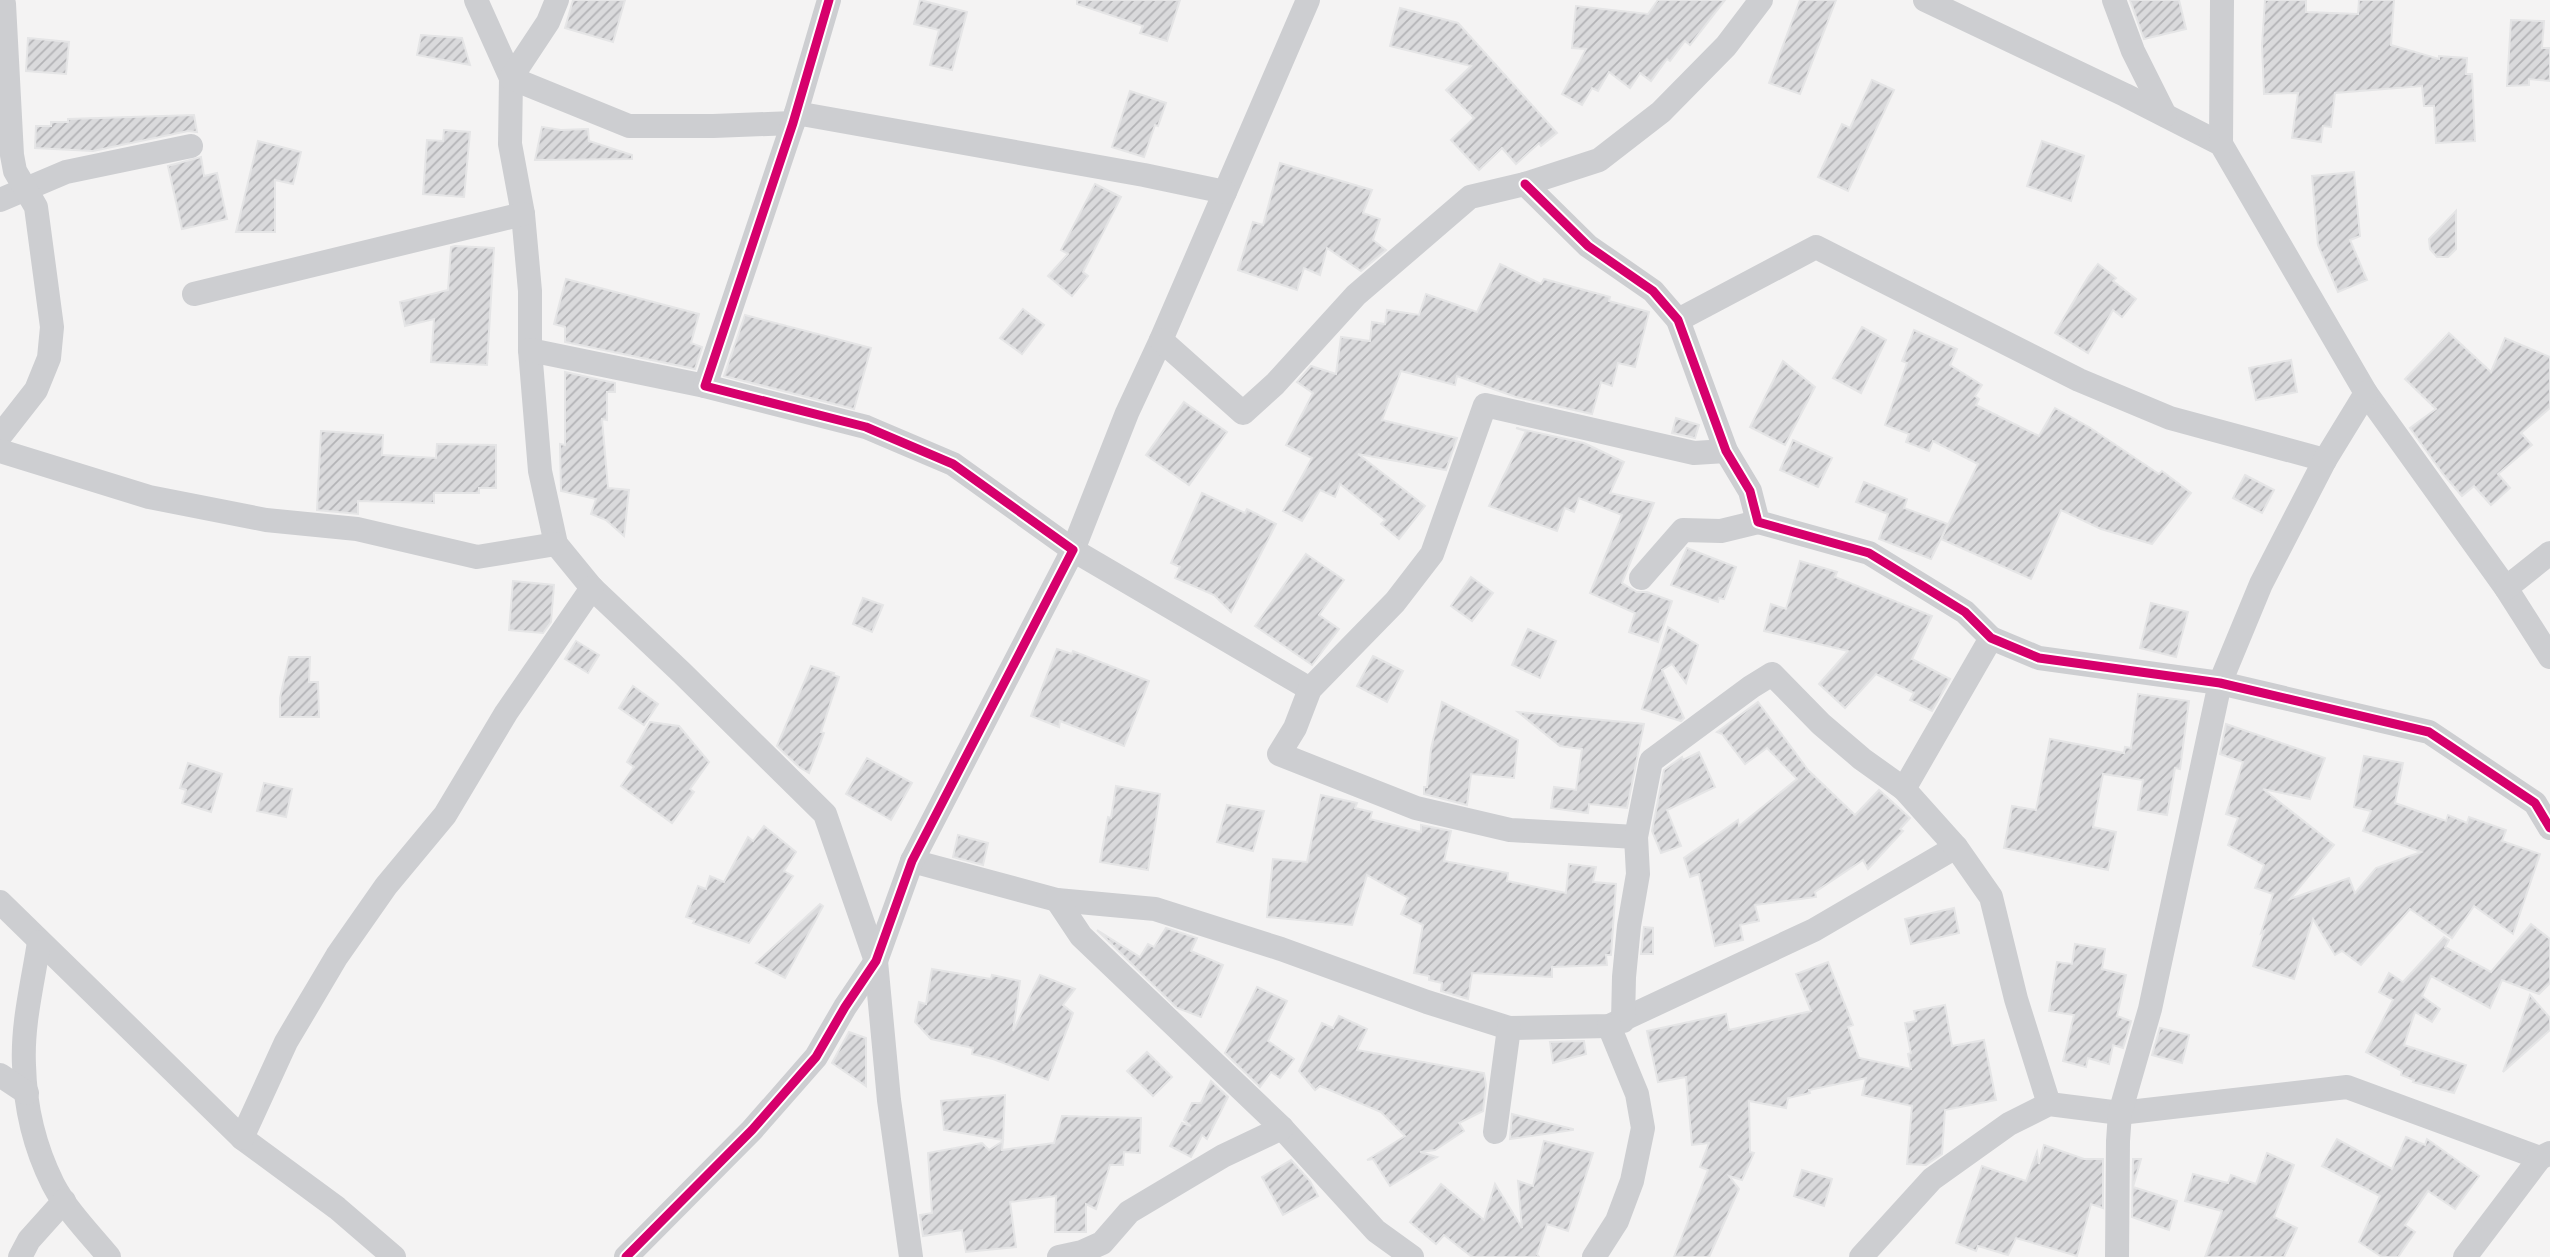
<svg xmlns="http://www.w3.org/2000/svg" width="2550" height="1257" viewBox="0 0 2550 1257" font-family="Quicksand,sans-serif">
<defs>
<pattern id="building-hatch" width="6" height="6" patternUnits="userSpaceOnUse" patternTransform="scale(1.75)"><rect width="6" height="6" fill="#dadadc"/><path d="M-1 1l2-2M0 6l6-6M5 7l2-2" fill="none" stroke="#b3b3b6"/></pattern>
</defs>
<rect width="100%" height="100%" fill="#f4f3f3"/>
<g fill="url(#building-hatch)" stroke="#e5e5e6" stroke-width="2">
<path d="M573,0h52l-12,42 -48,-14z"/>
<path d="M920,0l47,12 -15,58 -22,-5 9,-35 -25,-6z"/>
<path d="M1077,0h103l-13,41 -27,-8 3,-7 -66,-22z"/>
<path d="M1658,0h67l-35,45 -5,-4 -15,20 -3,-2 -16,22 -11,-8 -10,15 -21,-16 -11,19 -6,-3 -10,17 -20,-11 24,-45 -14,-1 4,-42 72,8z"/>
<path d="M1800,0h36l-36,94 -31,-11z"/>
<path d="M2130,0h49l7,29 -42,10z"/>
<path d="M2265,0h41v12l52,2 1,-14h35l-3,45 48,14v-3l28,2 -1,16h6l3,67 -39,2 -2,-37h-10l-2,-20 -87,7 -4,34 -8,-1 -2,16 -29,-4 6,-45 -34,1 -2,-49z"/>
<path d="M1400,8l58,15 99,110 -16,13 -2,-3 -23,21 -14,-16 -23,22 -28,-30 23,-22 -28,-28 25,-24 -81,-20z"/>
<path d="M2511,20l33,1 -2,27h8v33l-21,-2v6l-22,1z"/>
<path d="M421,35l41,3 8,27 -53,-10z"/>
<path d="M28,38l41,4 -3,32 -40,-3z"/>
<path d="M1872,80l22,10 -46,101 -30,-14 24,-53 8,4z"/>
<path d="M1130,91l36,12 -8,23 -3,-1 -11,32 -32,-10z"/>
<path d="M194,115l3,17 -9,-1 -95,20 -58,-3 1,-22h15v-4h17v-3z"/>
<path d="M542,127l19,3 27,-1 1,12 43,14v4l-97,1z"/>
<path d="M444,130l26,2 -6,65 -41,-3 4,-54 16,1z"/>
<path d="M258,141l43,11 -8,32 -18,-4v52h-39z"/>
<path d="M2042,141l42,15 -13,45 -44,-15z"/>
<path d="M201,157l3,19 13,-3 10,46 -45,10 -14,-63z"/>
<path d="M1280,163l92,27 -9,23 17,6 -7,21 13,10 -25,21 -34,-23 -7,27 -16,-7 -7,22 -59,-20 15,-48 10,3z"/>
<path d="M2354,172l6,64 -10,4 17,40 -29,12 -20,-47 -6,-69z"/>
<path d="M1095,184l26,13 -38,75 5,4 -16,20 -24,-20 20,-22 -7,-4z"/>
<path d="M2456,211v38l-8,8h-11l-7,-8 -1,-10z"/>
<path d="M455,246l39,2 -7,117 -56,-3 3,-43 -29,7 -5,-24 48,-12 3,-43z"/>
<path d="M1500,264l41,20 3,-5 66,18 -1,4 40,11 -14,55 -17,-4 -6,23 -11,-4 -9,32 -76,-17 -59,-21 -2,9 -54,-14 -19,49 75,18 -11,32 -88,-16 67,52 -26,33 -18,-15 4,-4 -45,-36 -5,13 -15,-7 -18,31 -19,-10 29,-53 -26,-13 27,-52 -16,-11 14,-16 25,8 5,-37 29,4 2,-19 13,2 2,-14 32,5 7,-21 51,18z"/>
<path d="M2098,264l18,14 -3,3 23,18 -14,18 -9,-7 -25,43 -33,-20 33,-56z"/>
<path d="M566,279l133,35 -8,29 11,4 -7,22 -130,-27v-15l-11,-3z"/>
<path d="M1023,309l21,16 -22,29 -22,-16z"/>
<path d="M745,315l126,33 -17,61 -130,-33z"/>
<path d="M1862,327l24,13 -25,53 -28,-15z"/>
<path d="M1914,330l43,19 -7,16 32,20 -7,11 4,3 -3,6 63,31 16,-28 34,19 70,47 3,-3 29,22 -39,51 -51,-15 -40,-19 -30,69 -90,-40 37,-75 -45,-23 -4,10 -23,-9 3,-8 -24,-9 22,-62 -5,-2z"/>
<path d="M2449,333l42,39 14,-34 45,19v51l-29,25 11,12 -34,29 12,14 -19,17 -17,-19 -12,10 -19,-22 -33,-46 26,-19 -31,-30z"/>
<path d="M2291,360l6,32 -41,8 -7,-32z"/>
<path d="M1783,361l32,26 -30,58 -35,-18z"/>
<path d="M565,372l50,11v9h-8v28l-5,-1 6,69 21,2 -5,46 -18,-16 -15,-6 5,-15 -35,-8 -1,-47 5,1z"/>
<path d="M1184,402l43,30 -38,53 -43,-30z"/>
<path d="M1676,418l23,7 -4,13 -23,-5z"/>
<path d="M1516,428l68,15 40,19 -14,31 44,10 -32,80 15,9h10l25,9 -14,41 -29,-10 6,-19 -45,-20 32,-78 -43,-17 -5,14 -9,-4 -8,23 -68,-25 37,-75z"/>
<path d="M321,431l62,4 -1,20 54,3 1,-14 59,1v43h-17v5h-45v10l-76,-2v13l-41,-4z"/>
<path d="M1793,440l39,18 -14,29 -38,-17z"/>
<path d="M2245,475l29,15 -12,23 -29,-15z"/>
<path d="M1864,482l43,17 -3,9 44,16 -17,35 -52,-20 9,-25 -32,-12z"/>
<path d="M1202,493l43,20 2,-4 29,15 -45,88 -17,-17 -39,-17 5,-11 -9,-4z"/>
<path d="M1687,548l49,19 -12,32 -5,-1 -1,4 -47,-17z"/>
<path d="M1306,554l38,26 -25,35 20,14 -27,36 -57,-39z"/>
<path d="M1800,561l37,11 -2,5 97,39 -20,43 38,20 -18,32 -22,-11 4,-7 -38,-19 -31,34 -26,-24 29,-33 -84,-20 7,-27 15,5z"/>
<path d="M1471,577l22,16 -21,28 -21,-15z"/>
<path d="M513,581l41,4 -3,37 -8,11 -34,-3z"/>
<path d="M863,598l20,7 -11,27 -19,-8z"/>
<path d="M2151,603l37,9 -12,45 -36,-9z"/>
<path d="M1668,627l30,18 -12,38 -14,-19 -10,6 22,48 -3,3 -39,-12z"/>
<path d="M1528,629l28,12 -16,37 -28,-13z"/>
<path d="M576,641l23,14 -11,18 -23,-14z"/>
<path d="M1057,649l15,5 1,-3 76,30 -25,65 -64,-25 -1,6 -28,-11z"/>
<path d="M1373,656l30,15 -16,31 -30,-16z"/>
<path d="M289,657h21l-1,25h9l1,35h-39v-19z"/>
<path d="M811,666l23,7 -1,2 6,2 -18,55 3,1 -15,40 -10,-6 -22,-21z"/>
<path d="M633,686l25,18 -14,21 -25,-17z"/>
<path d="M2138,694l51,7 -9,68 -5,-1 -8,47 -29,-5 5,-30 -40,-6 -10,53 23,5 -8,38 -104,-22 8,-42 24,4 14,-71 74,14 1,-6 6,1z"/>
<path d="M1442,702l76,38 -4,38 -43,-4 -4,31 -43,-11v-7h3l4,-38z"/>
<path d="M1758,702l50,68 47,45 24,-25 31,28 -10,11 3,2 -35,38 -5,-9 -48,32 1,5 -61,8 4,16 -19,4 3,15 -28,6 -16,-72 -9,3 -6,-19 54,-38 1,6 58,-47 -30,-31 -22,16 -23,-30 -5,-2z"/>
<path d="M1518,712l126,12 -17,84 -38,-4 -1,9 -37,-5 3,-21 22,3 6,-41 -22,-3z"/>
<path d="M650,722l29,4 30,36 -19,27 4,3 -22,31 -51,-37 13,-19 -7,-5z"/>
<path d="M2226,724l99,34 -15,41 -47,-10 71,56 -44,54 59,-21 6,15 21,-25 45,-16 -58,-21 8,-20 -17,-4 10,-51 39,7 -8,40 51,18 2,-6 19,8 2,-6 37,13 -4,11 38,13 -27,80 -39,-28 -22,32 -42,-29 -49,56 -19,-14 -7,4 -22,-36 -19,60 -41,-13 11,-35 -3,2 12,-39 -18,-6 9,-23 -36,-20 10,-27 -12,-4 17,-52 -23,-8z"/>
<path d="M1699,752l16,35 -48,23 14,36 -20,7 -9,-22 12,-61 18,-13 1,3z"/>
<path d="M867,758l45,25 -21,37 -45,-26z"/>
<path d="M188,763l34,11 -11,38 -29,-9 4,-13 -6,-2z"/>
<path d="M264,783l28,6 -6,28 -29,-6z"/>
<path d="M1116,786l44,8 -12,76 -48,-8 8,-45 3,1z"/>
<path d="M1321,795l36,8 -2,5 17,4 -2,7 51,13v-7l30,6 -7,30 64,12 -1,8 59,12 3,-29 27,3 -3,15 23,2 -5,71h-5l1,10 -55,2v10l-80,-4 -4,26 -27,-8 1,-8 -13,-3v-4l-15,-3 9,-48 -22,-11 7,-16 -41,-23 -15,50 -85,-8 6,-58 34,3z"/>
<path d="M1227,805l37,6 -11,40 -36,-9z"/>
<path d="M764,826l32,26 -12,19 9,5 -44,67 -56,-20 2,-3 -9,-3 12,-31 8,3 4,-13 14,6 24,-45 5,4z"/>
<path d="M958,835l30,8 -5,22 -30,-8z"/>
<path d="M820,904l3,2 -38,72 -29,-15z"/>
<path d="M1954,908l5,25 -48,11 -6,-25z"/>
<path d="M2531,924l19,15v44l-11,11 -37,-14 -12,28 -59,-32 -9,20 18,13 -8,13 -17,-10 -11,33 62,20 -12,28 -41,-11 1,-2 -13,-5 1,-4 -36,-19 27,-52 -14,-8 10,-19 14,9 41,-45 5,3 -4,7 46,25z"/>
<path d="M1644,927l9,1v26h-12z"/>
<path d="M1166,928l31,10 -6,13 32,14 -22,52 -24,-9 -80,-78 43,27 8,-13 6,3z"/>
<path d="M2075,944l30,5 -3,20 24,6 -9,41 14,5 -8,27 -10,-3 -4,19 -21,-6 -2,9 -23,-6 11,-46 -25,-4 8,-49 15,2z"/>
<path d="M1828,962l25,63 -5,2 11,31 52,11 -3,-15 3,-1 -6,-30 11,-2 -2,-10 31,-6 7,41 32,-6 12,60 -51,10 -3,44 -16,11 -19,-1 5,-58 -50,-11 4,-17 -57,12 1,3 -22,5 -2,10 -37,-7 1,51 4,1 -12,27 -13,-4 10,13 -30,68h-35l34,-87 -8,-3 9,-24 -17,2 -6,-68 -28,5 -11,-51 79,-17 3,16 82,-19 -15,-37z"/>
<path d="M932,969l59,10 1,-4 28,6 -7,50 27,-56 35,14 -12,16 10,8 -25,67 -55,-21 -21,-5 1,-6 -42,-9 -16,-17 4,-20 7,2z"/>
<path d="M1257,987l30,14 -19,40 26,18 -14,19 -9,-6 -11,15 -35,-34z"/>
<path d="M2530,995l20,23v12l-47,42z"/>
<path d="M1339,1016l28,13 -10,21 127,23 2,12 -3,26 -24,12 5,8 -29,19 -15,2 17,5 -47,29 -17,-27 -6,1 38,-24 -24,-24 -61,-26 -5,4 -16,-19 23,-48 11,5z"/>
<path d="M2160,1028l29,7 -7,28 -30,-8z"/>
<path d="M849,1032l17,6v48l-34,-23z"/>
<path d="M1584,1041l2,13 -33,9 -3,-21z"/>
<path d="M1147,1052l25,25 -19,19 -26,-25z"/>
<path d="M1211,1081l17,16 -21,42 -5,-4 -11,22 -21,-11 12,-23 9,3 -7,-6 8,-17h9z"/>
<path d="M1005,1095l-2,45 -59,-10 -3,-29z"/>
<path d="M1512,1114l61,15v1l-63,9z"/>
<path d="M1062,1116l79,2 -1,35 -16,-1 -1,13h-13l-14,44 -10,-5v28h-31l1,-36 -46,6 6,45 -50,5 -4,-22 -39,6 -3,-21 12,-2 -4,-60 54,-10 7,7 14,-9 -1,9 52,-7z"/>
<path d="M2406,1137l19,8 2,-6 52,37 -24,33 -27,-18 -23,34 10,7 -17,25h-16l-23,-15 21,-46 -58,-30 15,-27 55,30z"/>
<path d="M1544,1141l49,12 -25,78 -21,-7 -10,30 2,3h-67l-28,-22 -8,9 -26,-22 31,-38 43,36 11,-36 27,44 -4,-47 15,5z"/>
<path d="M2044,1145l40,14h19v49l-12,-4 -14,52 -61,-18 -8,17 -30,-9 -2,5 -20,-8 26,-77 44,15 11,-29 2,12z"/>
<path d="M2267,1153l27,12 -20,52 23,11 -13,29h-79l17,-46 -37,-10 8,-27 35,9 3,-8 25,9z"/>
<path d="M2133,1159h8l-8,28 44,14 -8,29 -37,-13z"/>
<path d="M1291,1160l19,21 8,15 -35,19 -21,-38z"/>
<path d="M1802,1170l30,9 -8,27 -30,-10z"/>
</g>
<g fill="none" stroke-linecap="round" stroke-linejoin="round">
<g stroke="#cdced1" stroke-width="24">
<path d="M476,0l35,78 -1,66 13,70 7,77v59l10,121 16,73 36,44 90,85 143,141 51,147 13,139 22,157"/>
<path d="M557,0l-9,22 -37,56 118,48h84l80,-3"/>
<path d="M1308,0l-147,340 -34,73 -54,137 237,139"/>
<path d="M1925,0l200,95 96,49 145,249 140,195 44,69"/>
<path d="M2114,0l19,51 32,64"/>
<path d="M796,113l348,62 81,17"/>
<path d="M2221,144l1,-144"/>
<path d="M1525,184l63,62 65,45 25,29 48,131 24,40 8,31 111,31 96,59 26,26 48,20 181,25 209,49 106,71 15,25"/>
<path d="M0,200l66,-28 125,-26"/>
<path d="M194,294l329,-80"/>
<path d="M1678,320l138,-73 263,133 91,38 155,42"/>
<path d="M1161,340l82,73 32,-29 81,-89 114,-98 55,-13 74,-24 62,-48 65,-66 35,-46"/>
<path d="M530,350l175,36"/>
<path d="M0,436l36,-46 13,-32 3,-31 -16,-120 -21,-36 -3,-16 -8,-151"/>
<path d="M0,451l149,46 117,23 91,9 120,28 79,-13"/>
<path d="M1641,578l42,-48 38,1 37,-9"/>
<path d="M2506,588l44,-35"/>
<path d="M1904,789l87,-151"/>
<path d="M1636,837l-126,-7 -94,-22 -137,-54 16,-26 15,-39 85,-87 37,-48 53,-149 209,48 32,-2"/>
<path d="M912,861l145,39 98,9 126,40 146,53 82,26 100,-2 205,-96 142,-83"/>
<path d="M1057,900l24,36 201,192 94,103 36,26"/>
<path d="M0,902l242,236 95,70 57,49"/>
<path d="M39,942c-6,40 -17,82 -15,123 1,41 11,83 29,119 14,27 37,50 56,73"/>
<path d="M1623,1021l1,-44 5,-51 9,-52 -2,-37 15,-76 100,-74 21,-13 49,50 41,35 42,30 52,58 35,50 25,102 33,105"/>
<path d="M0,1075l27,18"/>
<path d="M1495,1132l14,-104"/>
<path d="M242,1138l44,-96 51,-86 49,-70 59,-71 61,-102 86,-125"/>
<path d="M20,1257l9,-17 35,-39"/>
<path d="M626,1257l126,-127 64,-73 29,-50 31,-46 36,-100 161,-311 -120,-86 -87,-37 -161,-41 88,-263 36,-123"/>
<path d="M1059,1257l23,-5 20,-9 27,-31 94,-56 59,-28"/>
<path d="M1594,1257l23,-36 15,-40 11,-53 -6,-34 -28,-68"/>
<path d="M1861,1257l71,-78 77,-55 40,-20 71,9 227,-26 193,71"/>
<path d="M2117,1257l1,-116 2,-28 30,-104 70,-326 41,-99 64,-124 41,-67"/>
<path d="M2465,1257l75,-99 10,-5"/>
</g>
<defs>
<g id="cycleway">
<path d="M1525,184l63,62 65,45 25,29 48,131 24,40 8,31 111,31 96,59 26,26 48,20 181,25 209,49 106,71 15,25"/>
<path d="M626,1257l126,-127 64,-73 29,-50 31,-46 36,-100 161,-311 -120,-86 -87,-37 -161,-41 88,-263 36,-123"/>
</g>
</defs>
<use href="#cycleway" stroke="#fff" stroke-width="13"/>
<use href="#cycleway" stroke="#d6006c" stroke-width="9"/>
</g>
</svg>
